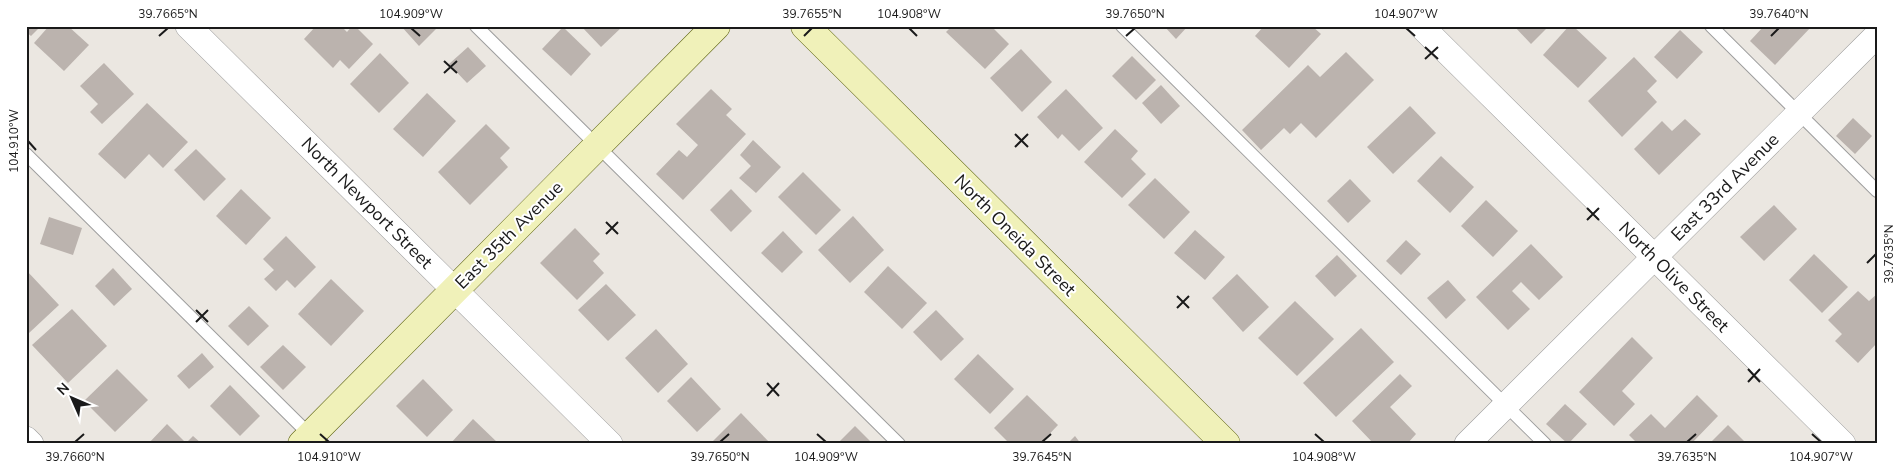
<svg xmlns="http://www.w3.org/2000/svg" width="1903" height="470" viewBox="0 0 1903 470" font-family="'Nunito Sans',sans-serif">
<rect width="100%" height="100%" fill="#ebe7e1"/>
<g fill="#bbb3ae">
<path d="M26,26h15l-10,10 -5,-4z"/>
<path d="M49,26h19l21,19 -25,26 -30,-28z"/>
<path d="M316,26h25l6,6 5,-6h3l18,18 -24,25 -9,-9 -7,8 -29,-29z"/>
<path d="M401,26h38l-20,20z"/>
<path d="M581,26h42l-22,21z"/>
<path d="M952,26h39l18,18 -24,25 -39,-37z"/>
<path d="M1164,26h24l-12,13z"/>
<path d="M1264,26h48l9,8 -32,34 -34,-32z"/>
<path d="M1514,26h35l-18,18z"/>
<path d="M1569,26h4l34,32 -29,30 -35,-33z"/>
<path d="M1764,26h48l-37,39 -25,-24z"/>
<path d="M563,27l28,27 -20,22 -29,-27z"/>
<path d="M1680,30l23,22 -26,27 -23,-22z"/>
<path d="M468,47l18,19 -19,17 -18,-19z"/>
<path d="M1021,49l31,33 -30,30 -32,-34z"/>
<path d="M1346,52l28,28 -58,58 -15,-15 -11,11 -6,-6 -23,22 -19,-20 66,-65 12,12z"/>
<path d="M380,53l29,30 -30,30 -29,-29z"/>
<path d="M1132,56l24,24 -20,20 -24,-24z"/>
<path d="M1634,57l23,24 -10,10 10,11 -35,35 -34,-36z"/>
<path d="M104,63l30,31 -32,30 -12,-12 8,-8 -18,-18z"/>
<path d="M1161,85l19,21 -19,18 -19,-21z"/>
<path d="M711,89l21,20 -6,6 20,19 -63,66 -27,-26 23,-24 8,7 11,-12 -22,-21z"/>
<path d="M1066,89l37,39 -24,23 -17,-17 -4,5 -21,-22z"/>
<path d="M427,93l29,28 -33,36 -30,-28z"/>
<path d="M147,103l41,39 -25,26 -14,-14 -24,25 -27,-25z"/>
<path d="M1410,106l26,27 -43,41 -26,-27z"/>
<path d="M1853,118l19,18 -17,18 -19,-18z"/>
<path d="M1685,119l16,15 -42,41 -25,-26 28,-28 10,10z"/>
<path d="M486,124l24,24 -10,10 8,9 -38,38 -32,-33z"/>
<path d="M1115,129l23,22 -7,8 15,15 -24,24 -38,-36z"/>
<path d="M753,140l28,27 -25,26 -17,-15 12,-12 -11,-11z"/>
<path d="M196,149l30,30 -22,22 -30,-31z"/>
<path d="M1441,156l33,31 -24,26 -33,-32z"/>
<path d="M803,172l38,38 -25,25 -38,-38z"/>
<path d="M1155,178l35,34 -26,27 -36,-34z"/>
<path d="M1350,179l21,22 -23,22 -21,-22z"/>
<path d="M241,189l30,29 -25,27 -30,-29z"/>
<path d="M731,189l21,22 -21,21 -21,-22z"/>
<path d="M1486,200l32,31 -25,26 -32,-31z"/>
<path d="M1774,205l23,24 -33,32 -24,-24z"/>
<path d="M853,216l31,34 -34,33 -32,-33z"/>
<path d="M49,217l33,11 -9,27 -33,-11z"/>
<path d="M575,228l25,26 -7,7 11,12 -27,27 -37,-37z"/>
<path d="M1195,230l30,27 -20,23 -31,-27z"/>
<path d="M783,231l20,21 -21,21 -21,-20z"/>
<path d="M286,236l30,31 -21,21 -8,-8 -11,11 -12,-12 10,-9 -11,-11z"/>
<path d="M1406,240l15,14 -20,21 -15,-14z"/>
<path d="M1531,244l32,33 -24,23 -18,-18 -9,9 18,18 -22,21 -32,-33z"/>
<path d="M1814,254l34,33 -26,26 -33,-33z"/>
<path d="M1337,255l20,21 -22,21 -20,-21z"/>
<path d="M888,266l39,37 -25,26 -38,-37z"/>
<path d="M113,268l19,21 -18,17 -19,-20z"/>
<path d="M26,270l33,35 -30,28 -3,-4z"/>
<path d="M1237,274l32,33 -26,25 -31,-34z"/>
<path d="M331,279l33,32 -33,35 -33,-32z"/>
<path d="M1448,280l18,20 -20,19 -19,-21z"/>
<path d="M606,284l30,31 -28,26 -30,-31z"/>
<path d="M1858,291l11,10 8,-7v49l-19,20 -23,-22 7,-7 -14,-14z"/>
<path d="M1295,301l39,38 -37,37 -39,-38z"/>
<path d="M249,306l20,20 -21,20 -20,-20z"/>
<path d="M72,309l35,37 -39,37 -36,-38z"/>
<path d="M936,310l28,29 -23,22 -28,-29z"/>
<path d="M1361,328l33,34 -58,55 -33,-34z"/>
<path d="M656,329l32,35 -30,29 -33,-35z"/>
<path d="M1632,337l21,21 -31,33 13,13 -21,22 -35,-34z"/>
<path d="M283,345l23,22 -23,23 -23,-23z"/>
<path d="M202,353l12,14 -25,22 -12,-13z"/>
<path d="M978,354l36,35 -24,25 -36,-35z"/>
<path d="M117,369l31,31 -33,32 -31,-31z"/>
<path d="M1400,374l12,12 -22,21 26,27 -9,10h-33l-22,-23z"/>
<path d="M691,377l30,32 -24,23 -30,-31z"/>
<path d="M423,379l30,31 -26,27 -31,-31z"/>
<path d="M230,385l30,31 -20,20 -30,-30z"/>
<path d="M1027,395l31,30 -18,19h-30l-16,-16z"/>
<path d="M1697,395l21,21 -27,28h-53l-9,-9 22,-21 14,14z"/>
<path d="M1565,404l22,20 -19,20 -22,-20z"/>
<path d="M741,413l30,31h-58l-1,-2z"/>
<path d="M473,419l26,25h-49z"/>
<path d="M167,424l19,19 7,-7 9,8h-54z"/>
<path d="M1728,425l19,19h-38z"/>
<path d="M855,426l18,18h-36z"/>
<path d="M1075,436l6,8h-14z"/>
</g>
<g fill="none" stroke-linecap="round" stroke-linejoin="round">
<defs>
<g id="lane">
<path d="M476,26l423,418"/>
<path d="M1122,26l423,418"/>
<path d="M1711,26l166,165"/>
<path d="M26,154l286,283"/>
</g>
<g id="street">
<path d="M188,26l422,418"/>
<path d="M1421,26l422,418"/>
<path d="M26,439l5,5"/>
<path d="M1467,444l410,-409"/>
</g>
<g id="secondary">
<path d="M805,26l421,418"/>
<path d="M302,444l414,-418"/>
</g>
</defs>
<use href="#lane" stroke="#9e9e9e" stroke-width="14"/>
<use href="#street" stroke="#9e9e9e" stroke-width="26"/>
<use href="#secondary" stroke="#5d6310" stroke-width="29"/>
<use href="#lane" stroke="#fff" stroke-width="12"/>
<use href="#street" stroke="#fff" stroke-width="25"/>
<use href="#secondary" stroke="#f0f1b9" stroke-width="28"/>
</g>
<path fill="none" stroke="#1a1a1a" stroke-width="2" d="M411,28l9,8M909,28l8,8M1406,28l9,8M159,36l9,-8M804,36l8,-8M1126,36l9,-8M1771,36l8,-8M1425,47l13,12M1425,59l13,-12M444,61l13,12M444,73l13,-12M1015,134l13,13M28,141l8,9M1015,147l13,-13M1587,208l12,12M1587,220l12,-12M606,222l12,12M606,234l12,-12M1867,263l9,-9M1177,296l12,12M1177,308l12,-12M196,310l12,12M196,322l12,-12M1748,369l12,13M1748,382l12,-13M767,383l12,13M767,396l12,-13M320,434l9,8M817,434l9,8M1315,434l9,8M1812,434l9,8M75,442l9,-8M720,442l9,-8M1042,442l9,-8M1687,442l9,-8"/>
<g text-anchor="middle" stroke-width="4" stroke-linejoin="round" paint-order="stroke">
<g font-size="18" fill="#1a1a1a" stroke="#fff">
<text transform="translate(1725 187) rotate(-45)" y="6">East 33rd Avenue</text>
<text transform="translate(367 203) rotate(45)" y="6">North Newport Street</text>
<text transform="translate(509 235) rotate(-45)" y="6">East 35th Avenue</text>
<text transform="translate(1015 235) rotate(45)" y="6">North Oneida Street</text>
<text transform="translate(1674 277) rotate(45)" y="6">North Olive Street</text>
</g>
</g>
<rect width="1903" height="470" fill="none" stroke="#ffffff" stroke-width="55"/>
<g transform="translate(72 398) rotate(315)" stroke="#ffffff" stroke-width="4" paint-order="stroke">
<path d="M0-4L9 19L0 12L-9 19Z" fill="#1a1a1a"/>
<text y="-8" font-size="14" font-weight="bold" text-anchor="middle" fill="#1a1a1a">N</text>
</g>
<rect x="28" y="28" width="1848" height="414" fill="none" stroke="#1a1a1a" stroke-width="2"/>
<g font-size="12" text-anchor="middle" fill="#1a1a1a">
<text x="168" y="18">39.7665°N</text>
<text x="411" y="18">104.909°W</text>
<text x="812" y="18">39.7655°N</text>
<text x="909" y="18">104.908°W</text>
<text x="1135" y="18">39.7650°N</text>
<text x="1406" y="18">104.907°W</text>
<text x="1779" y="18">39.7640°N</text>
<text transform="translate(14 141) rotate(-90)" y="4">104.910°W</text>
<text transform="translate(1889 254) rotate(-90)" y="4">39.7635°N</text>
<text x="75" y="461">39.7660°N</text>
<text x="329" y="461">104.910°W</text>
<text x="720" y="461">39.7650°N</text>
<text x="826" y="461">104.909°W</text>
<text x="1042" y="461">39.7645°N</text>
<text x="1324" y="461">104.908°W</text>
<text x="1687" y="461">39.7635°N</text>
<text x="1821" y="461">104.907°W</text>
</g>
</svg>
